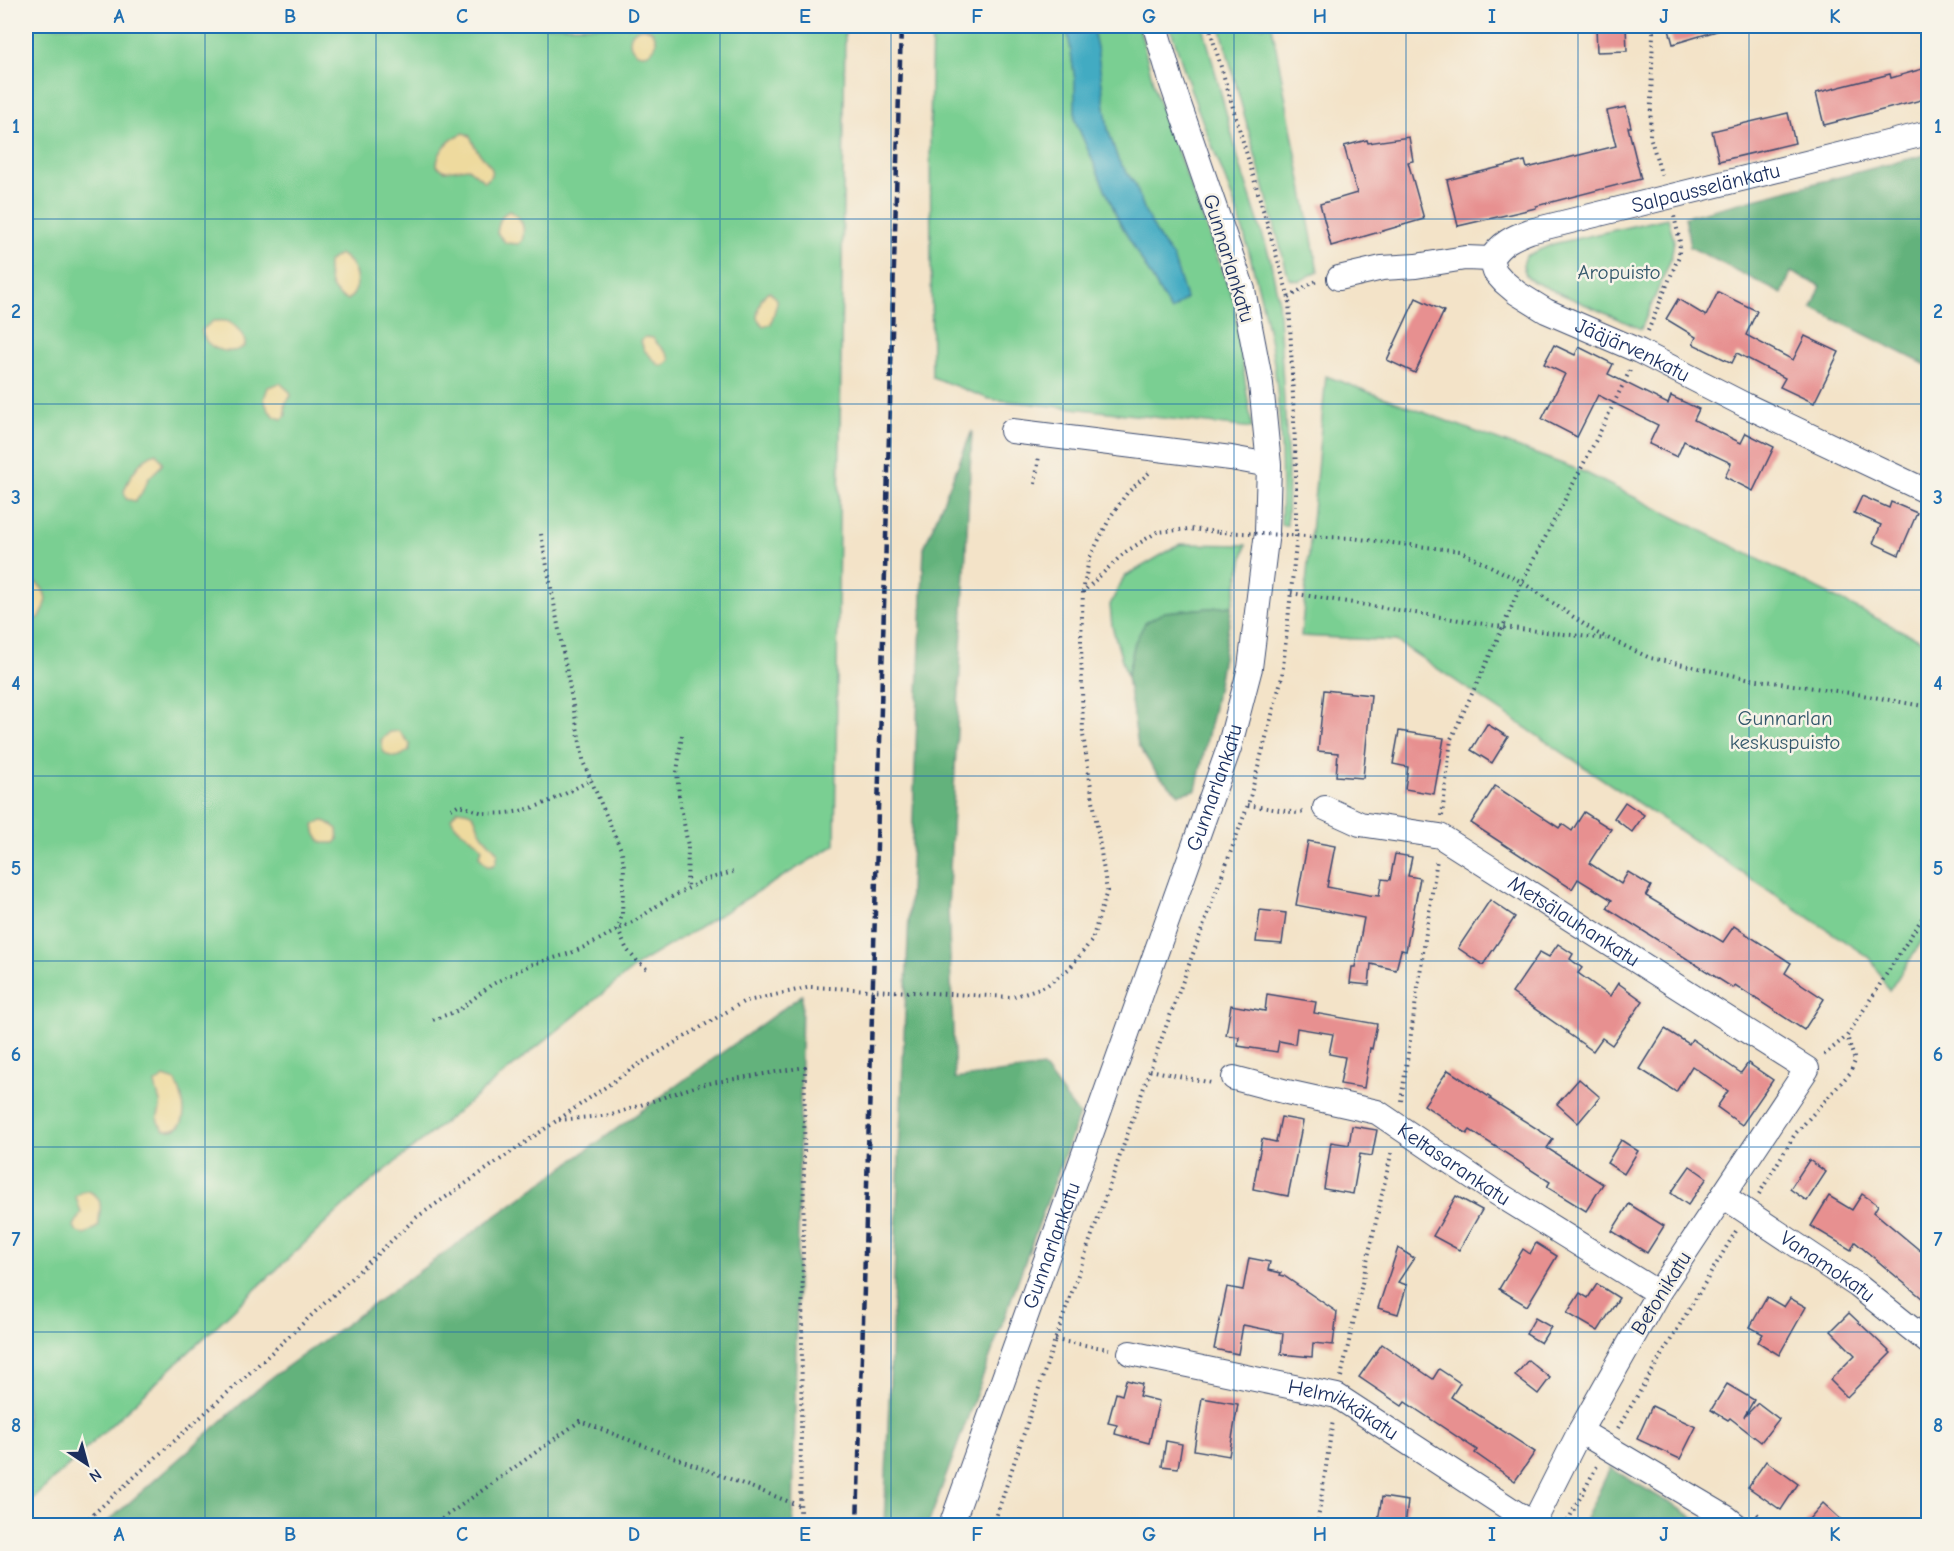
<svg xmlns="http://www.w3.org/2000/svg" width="1954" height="1551" viewBox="0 0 1954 1551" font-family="'Comic Neue',sans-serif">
<rect width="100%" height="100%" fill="#f7f3e8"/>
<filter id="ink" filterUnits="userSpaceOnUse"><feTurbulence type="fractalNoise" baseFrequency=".0167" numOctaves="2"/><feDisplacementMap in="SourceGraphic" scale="12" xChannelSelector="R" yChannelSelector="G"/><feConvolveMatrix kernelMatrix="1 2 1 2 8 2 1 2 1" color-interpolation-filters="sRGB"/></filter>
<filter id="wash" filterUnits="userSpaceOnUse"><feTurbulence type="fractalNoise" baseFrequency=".008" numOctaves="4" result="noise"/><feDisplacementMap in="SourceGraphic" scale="24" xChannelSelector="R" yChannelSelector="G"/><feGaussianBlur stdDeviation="1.35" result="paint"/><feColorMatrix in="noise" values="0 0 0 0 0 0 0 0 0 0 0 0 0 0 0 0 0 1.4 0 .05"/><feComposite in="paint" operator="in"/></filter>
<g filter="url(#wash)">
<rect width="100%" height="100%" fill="#f3e3c8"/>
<g fill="#7acf92" stroke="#4a7f78" stroke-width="1.5">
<path d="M26,26h819l-10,819 -195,118 -280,228 -334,314z"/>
<path d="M932,26h135l8,54v40l44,101 52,90 15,-13 -13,-41 -11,-14 -16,-29 -11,-30 -17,-24 -10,-30 -11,-82 -5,-22h47l17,68 77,205 19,129 -263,-29 -57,-22 -2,-242z"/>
<path d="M1170,26h33l37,139 30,93 8,40 10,169 -1,58h-6c2,-57 0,-113 -8,-169 -6,-38 -17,-78 -27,-115 -12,-45 -31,-86 -47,-129 -11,-28 -20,-58 -29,-86z"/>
<path d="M1220,26h52l46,245 -18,10 -11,-2z"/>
<path d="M1668,218l6,23 -3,18 -30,70 -107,-47 -8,-6 -3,-11 3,-9 27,-12z"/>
<path d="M1326,376l258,96 344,172v288l-39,59 -18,-32 -475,-318 -95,-5z"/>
<path d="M1180,544l66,1 -14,61 -67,6 -30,30 -8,35 -15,-51 -2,-21 14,-28z"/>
</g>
<g fill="#63b27c" stroke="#3f706d" stroke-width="1.5">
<path d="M1928,154v212l-116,-58 9,-22 -30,-14 -9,22 -92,-47 -5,-30z"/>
<path d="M972,431l-24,478 7,170 88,-12 36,48 -151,410h-44l40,-977z"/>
<path d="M1232,606l-18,101 -18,83 -17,4 -22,-20 -19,-29 -11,-68 8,-35 10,-19 19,-11z"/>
<path d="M802,995l-9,530h-689l163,-144z"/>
<path d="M1610,1468l97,57h-124z"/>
</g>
<g fill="#eeda9e" stroke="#84847e" stroke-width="1.5">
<circle cx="643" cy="41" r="13"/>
<path d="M464,133l6,3c3,6 5,13 10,18 8,11 20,15 5,28l-17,-14 -23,3 -8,-5c0,-15 13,-28 27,-33z"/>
<path d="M509,211c13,6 17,16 13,30l-4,3 -12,-1 -9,-10c2,-10 3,-18 12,-22z"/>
<path d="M339,254c17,8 25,33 9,46 -17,-4 -21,-23 -20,-38z"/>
<path d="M769,291l8,8v4l-6,21 -8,2 -6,-8c1,-10 3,-22 12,-27z"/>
<path d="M213,321c5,0 11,-1 16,1 8,4 17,15 16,24 -14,11 -41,4 -43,-16z"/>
<path d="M645,337l8,1c5,9 15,13 17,22l-7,6 -4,-1 -15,-15 -3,-9z"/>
<path d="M280,383l10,9 1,4 -6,8 1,12 -4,3c-11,-2 -15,-10 -18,-20l4,-12z"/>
<path d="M156,453l6,8v4l-13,13 -9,18 -5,5 -9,-2 -2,-8c5,-14 17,-34 32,-38z"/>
<path d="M36,583c13,8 12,23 3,35l-6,1 -7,-7v-22z"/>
<path d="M399,731l11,13 -1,6c-9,8 -17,10 -26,1l-2,-11 9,-8z"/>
<path d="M457,810c23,1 16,11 25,24 5,7 11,12 16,19l-2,10 -4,3h-5l-8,-10 3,-7c-7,-14 -25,-15 -31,-31z"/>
<path d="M323,821l4,1 10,7 1,11 -3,3h-13l-6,-8 -2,-9 4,-4z"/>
<path d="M164,1077l12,4c7,16 18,52 -12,49 -14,-15 -1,-14 -4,-28 -2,-7 -4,-12 -5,-19z"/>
<path d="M89,1191c18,11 9,19 10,35l-14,9 -8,-3 -3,-6 7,-13 -5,-16 6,-5z"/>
</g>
<path fill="#43abc2" stroke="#2f6d90" stroke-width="1.5" d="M1067,26h25l5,22 11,82 10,30 17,24 11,30 16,29 11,14 13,41 -15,13 -52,-90 -44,-101v-40z"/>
<g id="blocks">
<g fill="#e79090">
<path d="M1596,26h30l1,25 -30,1z"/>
<path d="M1668,26h51l1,4 -47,14z"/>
<path d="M1929,67v31l-105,27 -8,-32 74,-19 1,4z"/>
<path d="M1626,107l5,20h-3l13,52 -105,27v2l-78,18 -11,-46 78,-19 2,7 89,-22 -9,-35z"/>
<path d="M1788,113l7,30 -76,18 -7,-30z"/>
<path d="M1409,137l4,24 -5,1 16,57 -93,27 -11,-42 37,-11 -13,-47 23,-6 1,3z"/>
<path d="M1718,292l39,19 -11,24 47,25 12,-24 34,16 -25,51 -34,-16 5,-9 -48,-25 -5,10 -39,-19 3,-7 -30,-18 12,-20 28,17z"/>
<path d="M1416,298l28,13 -29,62 -28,-13z"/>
<path d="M1554,345l21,10 4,-8 34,17 -5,10 60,30 3,-8 28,13 -5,11 47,23 5,-10 28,14 -21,44 -28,-14 6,-14 -47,-22 -7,16 -28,-13 9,-19 -60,-30 -21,42 -35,-18 23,-45 -21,-10z"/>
<path d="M1862,496l27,12 2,-6 26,11 -18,42 -26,-12 8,-18 -27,-12z"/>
<path d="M1324,690l47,5 -8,83 -27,-2 2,-23 -20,-2z"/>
<path d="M1487,724l21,13 -16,26 -21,-13z"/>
<path d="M1399,731l45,7 -10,56 -29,-5 3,-22 -15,-3z"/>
<path d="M1495,786l64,42 3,-4 10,7 12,-19 27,17 -22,34 32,21 7,-12 23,14 -5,10 77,46 11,-16 57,37 -6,10 39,26 -20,31 -69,-45 -2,3 -126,-80 5,-8 -34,-21 -6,10 -101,-66z"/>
<path d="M1625,802l19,13 -12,17 -18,-14z"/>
<path d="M1308,841l27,5 -8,41 42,8 10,1 3,-17 8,1 5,-26 17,3 -4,19 12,2 -14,73 -5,-1 -5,20 -25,-6 -2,21 -19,-2 2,-16h3l9,-49 -68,-13z"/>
<path d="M1490,900l25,17 -32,48 -25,-17z"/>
<path d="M1260,910l26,3 -4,31 -26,-2z"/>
<path d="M1558,944l15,10 -3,5 12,9 -4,5 32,23 8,-13 25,18 -31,44 -10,-7 -9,13 -26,-18 1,-1 -56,-39 28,-41 9,5z"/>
<path d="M1267,994l49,8 -2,11 63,11 -5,25 -2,-1 -6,40 -24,-4 5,-27 -16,-3 4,-20 -36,-6 -2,16 -16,-3 -2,11 -39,-6 1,-9 -13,-2 5,-30 34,6z"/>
<path d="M1665,1029l24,15 3,-5 49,34 7,-10 25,17 -31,45 -25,-18 11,-16 -36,-25 -16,26 -36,-23z"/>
<path d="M1448,1070l43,28 -1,1 63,40 -6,9 56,36 -17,27 -39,-24 3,-5 -80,-52 -3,4 -43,-29z"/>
<path d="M1579,1079l21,18 -22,26 -21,-19z"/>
<path d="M1281,1117l22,4 -15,75 -35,-7 9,-50 14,3z"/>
<path d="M1352,1126l25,4 -5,26 -12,-2 -7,40 -29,-5 7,-47 18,3z"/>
<path d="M1621,1140l17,11 -14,23 -17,-11z"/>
<path d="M1809,1160l17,12 -19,29 -17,-12z"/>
<path d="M1690,1166l17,12 -19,27 -17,-12z"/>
<path d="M1862,1194l16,11 -4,7 55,46v46l-74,-62 -4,8 -40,-24 18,-30 23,14z"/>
<path d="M1456,1196l26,14 -23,40 -26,-14z"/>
<path d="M1629,1204l35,22 -17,27 -35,-22z"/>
<path d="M1536,1243l21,13 -30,50 -28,-17 24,-40 7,5z"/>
<path d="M1398,1248l16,10 -16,24 9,3 -9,29 -20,-6z"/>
<path d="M1249,1258l21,4 -2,8 13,3 -1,2 4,1 53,36 -4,33 -20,-2 -1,14 -31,-3 2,-21 -40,-8 -5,29 -24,-5 13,-62 16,3z"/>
<path d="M1597,1284l22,14 -21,33 -31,-18 13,-20 8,5z"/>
<path d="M1767,1297l17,10 6,-9 16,9 -27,48 -21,-13 5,-8 -13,-7z"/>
<path d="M1849,1313l42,40 -44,44 -17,-17 25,-25 -24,-24z"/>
<path d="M1535,1318l16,9 -10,16 -15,-9z"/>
<path d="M1382,1344l51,35 6,-10 21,14 -9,14 84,55 -20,29 -40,-28 2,-3 -72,-48 -3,4 -43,-29z"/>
<path d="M1528,1360l22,18 -12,16 -23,-18z"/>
<path d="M1126,1380l16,4 -3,12 20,5 -10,42 -34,-9 2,-9 -9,-2 8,-30 6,2z"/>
<path d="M1727,1384l27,16 -10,17 14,-14 21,16 -18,23 -31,-24 -2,2 -17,-10z"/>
<path d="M1202,1398l36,6 -9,52 -35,-6z"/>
<path d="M1652,1406l44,21 -16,32 -43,-20z"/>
<path d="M1166,1441l16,3 -4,24 -16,-2z"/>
<path d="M1766,1461l32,23 -17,26 -33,-23z"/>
<path d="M1382,1497l26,4 -3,25h-28z"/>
<path d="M1823,1503l25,23h-45z"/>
</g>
</g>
</g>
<g filter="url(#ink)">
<use href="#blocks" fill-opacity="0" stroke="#3b4a6e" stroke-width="1.5"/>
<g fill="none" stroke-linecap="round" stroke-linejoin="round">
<defs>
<g id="minor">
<path id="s1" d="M1491,259c9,-16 23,-22 39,-28l398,-98"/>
<path id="s2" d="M1339,278l43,-10 34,-2 49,-8 26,1 4,13 9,10 13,11 29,18 93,40 106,54 183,87"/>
<path d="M1012,431l219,27 38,7"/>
<path id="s3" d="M1325,808l35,16 80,12 367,233 -149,224 -78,138 -48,95"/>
<path id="s4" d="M1234,1078l53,14 90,20 115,78 166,103"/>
<path id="s5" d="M1723,1196l135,90 70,56"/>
<path id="s6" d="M1130,1353l207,43 196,128"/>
<path d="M1580,1431l147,87 10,8"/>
<path id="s7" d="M951,1526l278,-778 21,-80 17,-136 2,-67 -8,-81 -18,-94 -71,-206 -17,-58"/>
</g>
</defs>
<use href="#minor" stroke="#3b4a6e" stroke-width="26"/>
<g stroke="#3b4a6e" stroke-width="4" stroke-dasharray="1.5 4.5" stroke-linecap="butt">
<path d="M1651,26l2,6 -3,104 12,41"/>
<path d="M1289,298l17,-12 13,-6"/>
<path d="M1648,331l31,-75 1,-14 -6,-26"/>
<path d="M1035,484l4,-28"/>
<path d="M541,534l43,230 38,88 2,14 -2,48 -4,16 9,20 8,9 14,12"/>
<path d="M1351,538l109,13 62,31 75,51 53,25 101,21 106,15 71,13"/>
<path d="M1083,592l6,-33 22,-43 16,-23 24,-22"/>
<path d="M1291,593l212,34 103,12"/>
<path d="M682,735l-5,37 2,23 9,51 -1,43"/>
<path d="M1248,805l49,8 7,-1"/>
<path d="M451,809l7,-4c9,2 19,7 27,8 41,4 73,-15 107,-34"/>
<path d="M1442,816l9,-77 52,-112 19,-45 76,-146 32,-66"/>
<path d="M990,996l22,1 34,-11 24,-18 22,-28 15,-49 -24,-156 -2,-95 2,-48 41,-39 33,-21 32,-3 30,3"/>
<path d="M433,1020l26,-10 32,-25 19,-10 20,-10 41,-12 22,-10 45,-24 26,-18 40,-21 29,-8"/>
<path d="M1824,1055l23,-19 81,-127"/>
<path d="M1150,1070l62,13"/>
<path d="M1401,1101l36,-242"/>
<path d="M559,1120l53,-5 87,-30 106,-18 -5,459"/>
<path d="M1759,1194l36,-60 55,-61 5,-12 -8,-25"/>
<path d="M1055,1340l54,9"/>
<path d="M1341,1377l51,-227"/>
<path d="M1618,1428l118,-197"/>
<path d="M1757,1514l13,12"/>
<path d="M80,1526l176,-159 161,-150 219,-151 107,-64 68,-15"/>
<path d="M432,1526l148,-105 220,85"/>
<path d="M993,1526l62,-186 95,-270 98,-265 34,-128 14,-133v-74l-7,-172 -80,-272"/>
<path d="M1317,1526l16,-106"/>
<path d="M1565,1526l32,-60"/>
</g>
<use href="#minor" stroke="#fff" stroke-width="24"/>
<path stroke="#1b2f5e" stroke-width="4.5" stroke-dasharray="9 4.5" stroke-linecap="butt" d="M857,1526l44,-1500"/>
<g stroke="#3b4a6e" stroke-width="4" stroke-dasharray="1.5 4.5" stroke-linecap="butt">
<path d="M1219,532l132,6"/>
<path d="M811,987l179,9"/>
</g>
</g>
</g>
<path fill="none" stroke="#1f6fb2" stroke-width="1.5" stroke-opacity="0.55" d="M205,26v1500M376,26v1500M548,26v1500M720,26v1500M891,26v1500M1063,26v1500M1234,26v1500M1406,26v1500M1578,26v1500M1749,26v1500M26,219h1902M26,404h1902M26,590h1902M26,776h1902M26,961h1902M26,1147h1902M26,1332h1902"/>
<g text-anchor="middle" stroke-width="5" stroke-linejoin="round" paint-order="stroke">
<g font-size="21" fill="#1b2f5e" stroke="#f7f3e8">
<text dy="7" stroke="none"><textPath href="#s1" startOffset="230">Salpausselänkatu</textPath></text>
<text transform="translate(1229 258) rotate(73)" y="7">Gunnarlankatu</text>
<text dy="7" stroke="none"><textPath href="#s2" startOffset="327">Jääjärvenkatu</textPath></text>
<text dy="7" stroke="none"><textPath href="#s7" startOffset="784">Gunnarlankatu</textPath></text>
<text dy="7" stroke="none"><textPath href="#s3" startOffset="278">Metsälauhankatu</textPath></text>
<text dy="7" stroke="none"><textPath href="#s4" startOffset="240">Keltasarankatu</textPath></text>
<text dy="7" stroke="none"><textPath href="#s7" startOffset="298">Gunnarlankatu</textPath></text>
<text dy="7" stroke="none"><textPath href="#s5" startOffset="126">Vanamokatu</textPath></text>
<text transform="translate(1661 1293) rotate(-58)" y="7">Betonikatu</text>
<text dy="7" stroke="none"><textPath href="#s6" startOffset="222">Helmikkäkatu</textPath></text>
</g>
<g font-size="21" fill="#33576b" stroke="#f7f3e8">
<text x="1619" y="279">Aropuisto</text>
<text x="1785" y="725">Gunnarlan<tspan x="1785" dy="24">keskuspuisto</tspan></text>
</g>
</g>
<rect width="1954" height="1551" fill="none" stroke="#f7f3e8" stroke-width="66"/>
<g transform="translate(87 1464) rotate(144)" stroke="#f7f3e8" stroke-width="4.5" paint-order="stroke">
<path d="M0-4.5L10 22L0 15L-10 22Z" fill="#1b2f5e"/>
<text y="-9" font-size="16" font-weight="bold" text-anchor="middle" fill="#1b2f5e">N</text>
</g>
<rect x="33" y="33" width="1888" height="1485" fill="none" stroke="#1f6fb2" stroke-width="2"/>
<g font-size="20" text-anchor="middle" font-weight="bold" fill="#1f6fb2">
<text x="119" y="23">A</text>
<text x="290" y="23">B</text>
<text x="462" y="23">C</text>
<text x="634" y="23">D</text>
<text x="805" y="23">E</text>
<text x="977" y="23">F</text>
<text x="1149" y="23">G</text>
<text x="1320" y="23">H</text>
<text x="1492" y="23">I</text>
<text x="1664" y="23">J</text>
<text x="1835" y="23">K</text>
<text x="16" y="133">1</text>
<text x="1938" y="133">1</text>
<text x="16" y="318">2</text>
<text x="1938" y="318">2</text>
<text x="16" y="504">3</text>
<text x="1938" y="504">3</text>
<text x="16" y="690">4</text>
<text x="1938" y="690">4</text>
<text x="16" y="875">5</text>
<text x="1938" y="875">5</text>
<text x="16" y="1061">6</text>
<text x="1938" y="1061">6</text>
<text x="16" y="1246">7</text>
<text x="1938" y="1246">7</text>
<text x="16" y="1432">8</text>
<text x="1938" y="1432">8</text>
<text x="119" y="1541">A</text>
<text x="290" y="1541">B</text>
<text x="462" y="1541">C</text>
<text x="634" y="1541">D</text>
<text x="805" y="1541">E</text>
<text x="977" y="1541">F</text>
<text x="1149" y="1541">G</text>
<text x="1320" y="1541">H</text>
<text x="1492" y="1541">I</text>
<text x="1664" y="1541">J</text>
<text x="1835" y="1541">K</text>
</g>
</svg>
